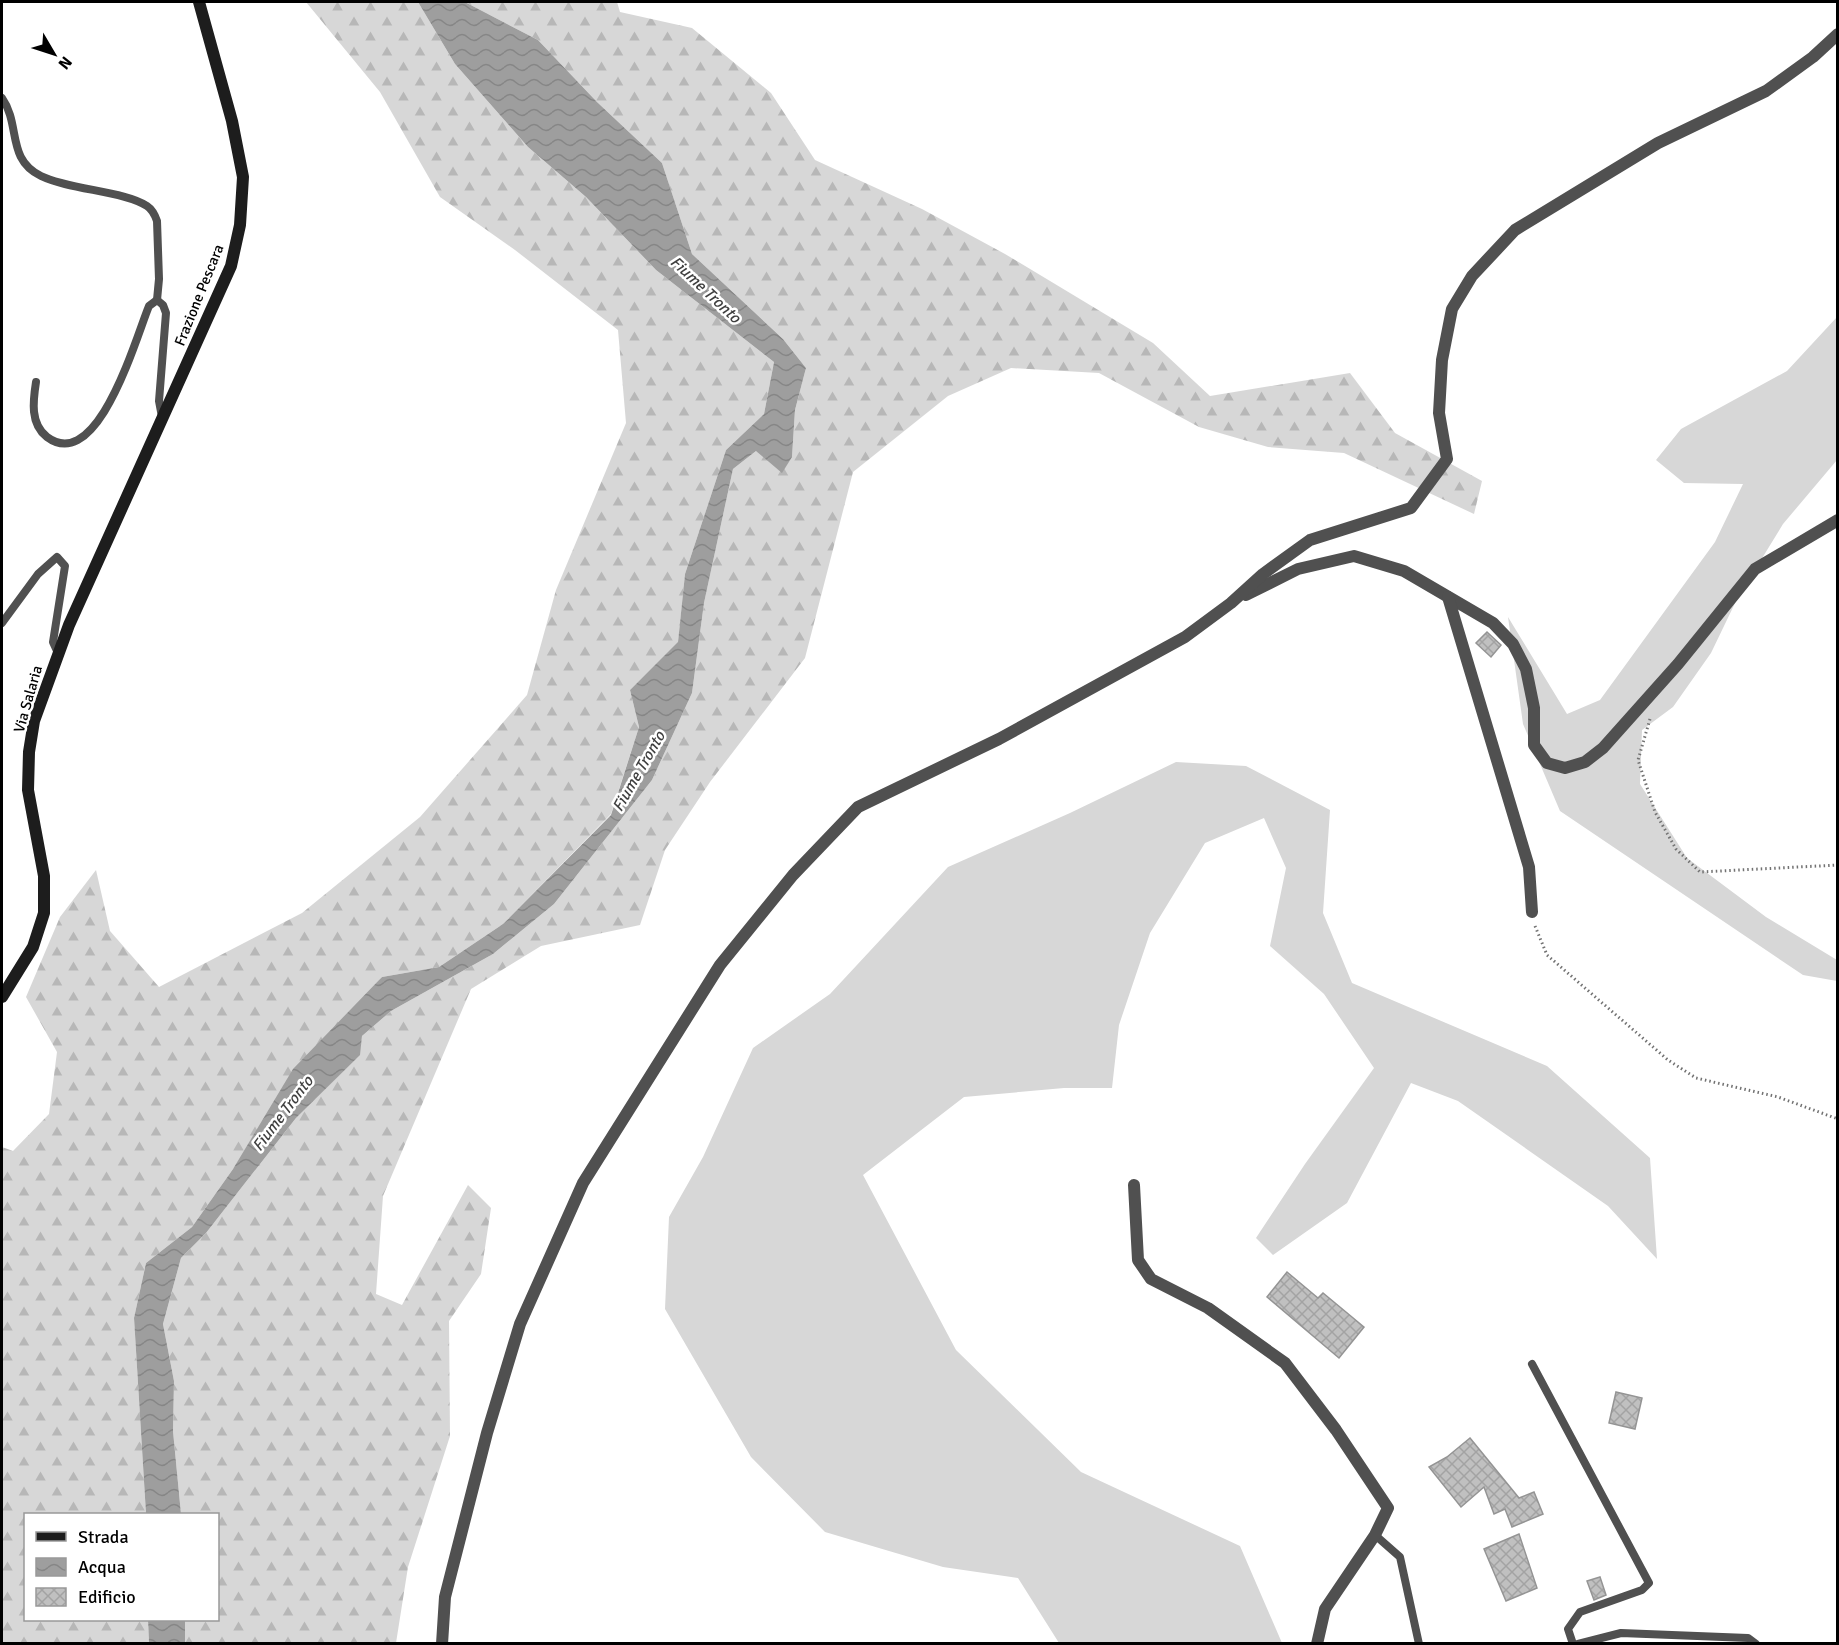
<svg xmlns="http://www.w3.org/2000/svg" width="1839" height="1645" viewBox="0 0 1839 1645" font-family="Signika,sans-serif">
<defs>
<pattern id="forest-firs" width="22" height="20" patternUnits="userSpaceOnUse" patternTransform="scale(1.5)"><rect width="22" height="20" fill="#d7d7d7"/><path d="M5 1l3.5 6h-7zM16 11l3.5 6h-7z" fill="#b7b7b7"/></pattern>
<pattern id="water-waves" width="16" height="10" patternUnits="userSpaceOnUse" patternTransform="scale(1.5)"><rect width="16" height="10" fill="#9e9e9e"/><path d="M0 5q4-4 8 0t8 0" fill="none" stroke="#868686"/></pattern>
<pattern id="building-cross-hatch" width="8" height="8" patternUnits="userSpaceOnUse" patternTransform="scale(1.5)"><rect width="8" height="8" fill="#c0c0c0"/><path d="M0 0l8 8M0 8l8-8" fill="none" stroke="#a3a3a3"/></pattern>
</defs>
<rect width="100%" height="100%" fill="#fff"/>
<g fill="#d7d7d7">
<path d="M1837,317v143l-54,64 -46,75 -26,54 -38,54 -31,23 -2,54 47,74 79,59 71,43v21l-34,-6 -243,-164 -37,-87 -15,-107 59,97 33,-14 115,-158 28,-58 -59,-1 -28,-23 25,-31 106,-58z"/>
<path d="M1176,762l70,4 84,44 -7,103 29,70 195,83 103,92 7,101 -49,-53 -150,-105 -47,-18 -64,120 -74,52 -17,-17 49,-74 69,-96 -50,-74 -54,-48 16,-78 -22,-50 -59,25 -55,90 -31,92 -7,63h-48l-100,9 -101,78 93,175 125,122 159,74 42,97h-223l-41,-65 -75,-11 -118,-35 -74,-75 -86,-148 4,-92 34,-60 50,-109 77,-54 118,-127 122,-54z"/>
</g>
<g fill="url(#forest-firs)">
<path d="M306,2h112l37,62 73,83 58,50 70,73 118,92 -10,52 -38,36 -41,124 -7,69 -48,47 9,37 -28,87 -108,110 -64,43 -57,10 -149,192 -41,58 -46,36 -12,55 12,196h-120v106h122l1,23h-147v-496l11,4 36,-37 8,-62 -31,-55 34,-80 36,-47 14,61 49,56 143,-74 118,-96 107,-122 29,-105 70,-167 -8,-93 -103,-80 -75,-53 -60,-105z"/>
<path d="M465,2h152l3,10 72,16 79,65 44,67 107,49 83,45 148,89 57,53 140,-23 45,60 87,48 -8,33 -130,-61 -76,-6 -69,-20 -100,-54 -88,-5 -63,28 -95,76 -48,186 -95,124 -45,68 -25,75 -99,21 -70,43 -88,207 -7,98 26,11 66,-120 23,23 -10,66 -32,47 1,115 -42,131 -12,76h-211v-23h33v-106h-37l-8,-83 1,-50 -11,-57 18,-66 25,-25 90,-115 63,-63 3,-19 29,-25 102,-57 61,-50 98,-124 40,-87 12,-90 29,-134 23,-18 36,6 3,-47 11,-42 -23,-29 -91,-85 -30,-91 -65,-61 -59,-62z"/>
</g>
<g fill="url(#water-waves)">
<path d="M418,2h47l73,38 59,62 65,61 30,91 91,85 23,29 -11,42 -3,47 -10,16 -26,-22 -23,18 -29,134 -12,90 -40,87 -98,124 -61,50 -102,57 -29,25 -2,19 -64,63 -90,115 -25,25 -18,66 11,57 -1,50 8,83h-35l-12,-196 12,-55 46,-36 41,-58 60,-100 89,-92 57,-10 64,-43 108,-109 28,-88 -9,-37 48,-48 7,-68 41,-124 38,-36 10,-52 -118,-92 -70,-73 -58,-50 -73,-83z"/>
<path d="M148,1620h37v23h-36z"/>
</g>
<g fill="url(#building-cross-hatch)" stroke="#949494" stroke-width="1.5">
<path d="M1487,632l14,13 -10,12 -15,-14z"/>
<path d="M1287,1272l31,26 5,-5 41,34 -25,31 -72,-61z"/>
<path d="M1616,1392l26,6 -7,31 -26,-6z"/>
<path d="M1470,1438l49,60 15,-6 9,22 -31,13 -7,-18 -11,5 -10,-27 -23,20 -32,-40 18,-10z"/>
<path d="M1519,1534l18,54 -31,13 -22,-52z"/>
<path d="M1600,1577l6,18 -12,5 -7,-19z"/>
</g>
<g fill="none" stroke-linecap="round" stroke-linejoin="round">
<g stroke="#727272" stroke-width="3" stroke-dasharray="1.5 3" stroke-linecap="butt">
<path d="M1650,719l-12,41 17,52 21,37 24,23 138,-7"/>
<path d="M1535,926l12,29 121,105 28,18 82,19 60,22"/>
</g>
<g stroke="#505050" stroke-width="8">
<path d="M2,98c19,27 4,61 39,78 29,14 84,15 106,30 6,4 8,9 10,15l2,58 -2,21"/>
<path d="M36,382c-3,19 -6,42 11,55 51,38 89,-100 102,-131l8,-6 6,5 3,8 -7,88 3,16"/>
<path d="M2,623l36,-49 19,-17 8,9 -12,76 5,11"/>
<path d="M1532,1364l117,219 -7,7 -62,22 -12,17 5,15"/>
<path d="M1375,1535l25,22 19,87"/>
<path d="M1578,1644l43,-11 127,5 8,6"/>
</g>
<g stroke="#505050" stroke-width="12">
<path d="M1246,595l52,-26 56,-13 50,15 89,52 20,21 13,25 8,39v37l13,18 18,5 20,-6 18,-14 75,-84 77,-95 83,-49"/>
<path d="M1448,597l81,270 3,45"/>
<path d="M1134,1185l4,75 13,19 57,29 77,55 51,67 52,78 -13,27 -50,74 -8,35"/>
<path d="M442,1644l3,-47 42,-164 33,-109 63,-141 137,-218 73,-90 65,-68 141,-68 186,-102 46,-34 32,-29 47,-34 101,-32 36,-49 -8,-46 3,-53 10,-51 20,-33 43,-46 143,-87 108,-52 47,-34 25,-23"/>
</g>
<path stroke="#1d1d1d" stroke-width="12" d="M2,997l31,-50 11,-34v-37l-16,-86 1,-38 5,-31 35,-96 162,-359 9,-41 3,-48 -11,-56 -33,-119"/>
</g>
<g text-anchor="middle" stroke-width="5" stroke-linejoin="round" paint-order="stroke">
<g font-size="15" fill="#000" stroke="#fff">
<text transform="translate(199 295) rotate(-68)" y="5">Frazione Pescara</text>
<text transform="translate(28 699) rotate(-74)" y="5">Via Salaria</text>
</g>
<g font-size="16" font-style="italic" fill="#3f3f3f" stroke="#fff">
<text transform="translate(706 289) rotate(43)" y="6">Fiume Tronto</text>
<text transform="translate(638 771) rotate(-60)" y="6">Fiume Tronto</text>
<text transform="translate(282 1113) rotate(-53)" y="6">Fiume Tronto</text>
</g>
</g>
<rect width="1839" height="1645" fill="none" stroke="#000000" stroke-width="6"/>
<rect x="24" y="1513" width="195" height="108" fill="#ffffff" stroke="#999999" stroke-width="1.5"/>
<rect x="36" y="1532" width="30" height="9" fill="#1d1d1d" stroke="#999999" stroke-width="1.5"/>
<text x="78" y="1543" font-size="18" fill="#000000">Strada</text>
<rect x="36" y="1558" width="30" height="18" fill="url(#water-waves)" stroke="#999999" stroke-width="1.5"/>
<text x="78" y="1573" font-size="18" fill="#000000">Acqua</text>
<rect x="36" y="1588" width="30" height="18" fill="url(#building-cross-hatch)" stroke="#999999" stroke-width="1.5"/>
<text x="78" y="1603" font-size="18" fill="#000000">Edificio</text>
<g transform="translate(54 54) rotate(129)" stroke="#ffffff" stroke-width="4.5" paint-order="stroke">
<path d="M0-4.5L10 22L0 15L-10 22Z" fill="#000000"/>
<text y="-9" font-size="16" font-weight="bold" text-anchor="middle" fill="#000000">N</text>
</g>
</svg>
